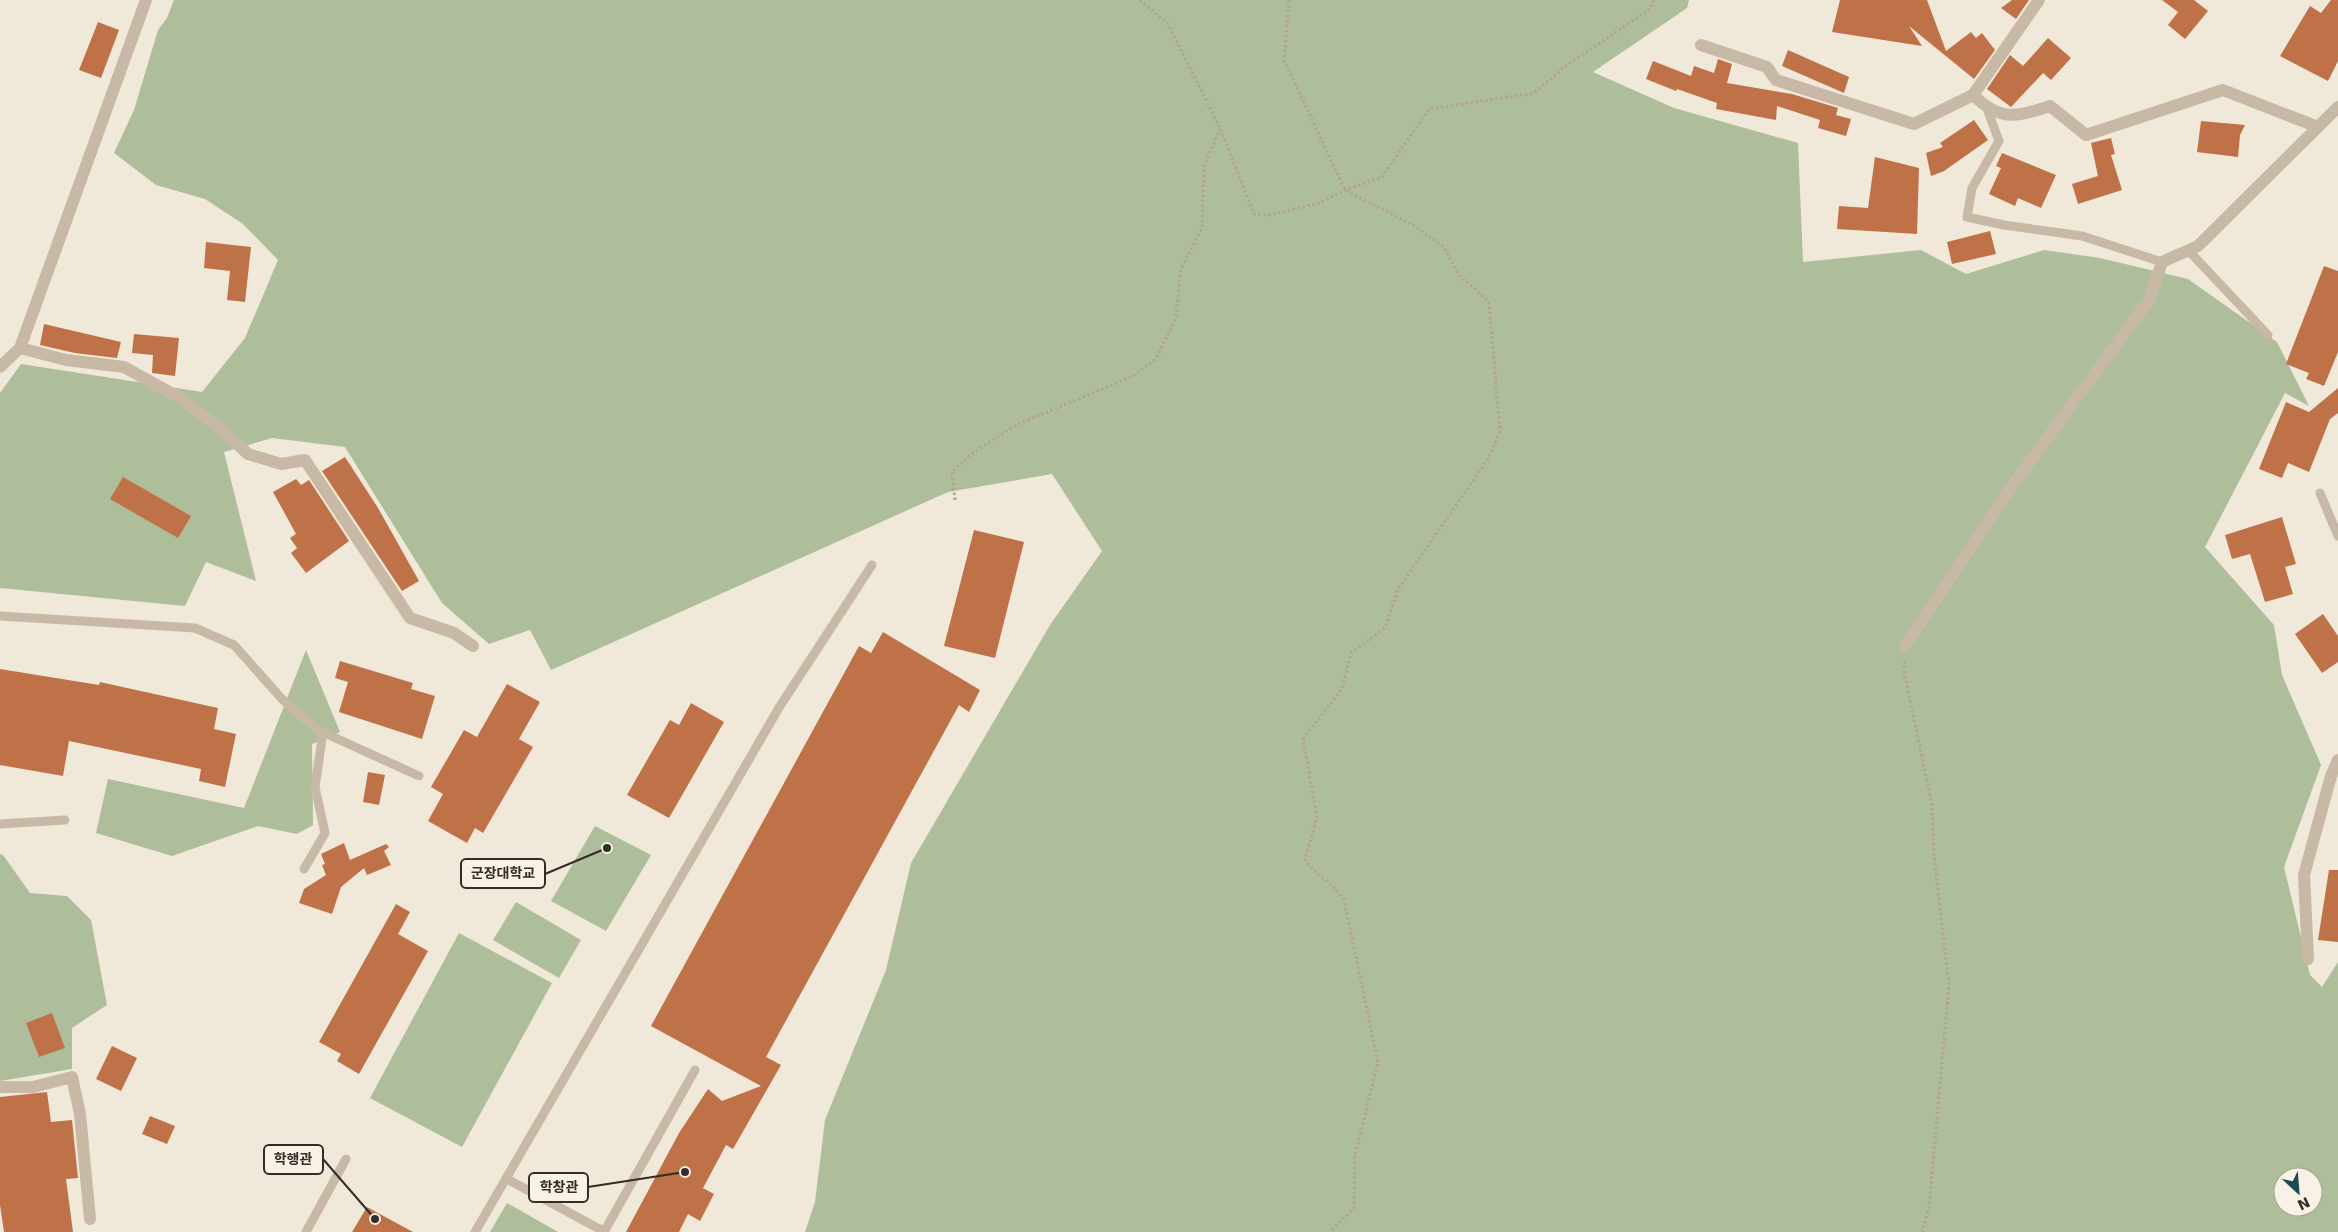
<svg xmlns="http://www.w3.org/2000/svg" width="2338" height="1232" viewBox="0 0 2338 1232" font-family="'DejaVu Sans','Noto Sans KR',sans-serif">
<rect width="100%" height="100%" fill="#f0e8d9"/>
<g fill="#aebe9a" fill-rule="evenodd">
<path d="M174,0h1515l-2,8 -94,64 81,36 124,35 5,119 118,-12 45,24 78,-24 56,8 88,21 89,63 32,64 -24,-13 -80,154 69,78 8,50 39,90 -37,102 26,108 12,12 16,-25v270h-1533l10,-30 10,-82 61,-150 25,-107 139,-238 52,-74 -50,-77 -104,18 -397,178 -21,-40 -41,14 -47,-41 -97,-156 -73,-9 -48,14 32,129 -50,-19 -21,44 -185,-18v-195l21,-29 181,28 43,-54 33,-78 -35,-36 -38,-25 -49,-14 -42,-32 20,-43 24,-80 9,-12zM2283,1177h30v30h-30z"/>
<path d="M306,650l34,82 -28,12 1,81 -16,9 -39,-8 -86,30 -76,-23 12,-54 136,29z"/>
<path d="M595,826l56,29 -45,76 -55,-30z"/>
<path d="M0,854l3,1 27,38 37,3 24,24 16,85 -35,23v41l-72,12z"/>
<path d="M516,902l65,38 -22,38 -66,-38z"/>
<path d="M459,933l93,50 -90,164 -92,-49z"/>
<path d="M507,1203l51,29h-68z"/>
</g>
<g fill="#bf7248">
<path d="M1840,0h87l19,51 25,-19 5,6 6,-5 13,17 -21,29 -65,-53 13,20 -90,-14z"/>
<path d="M2012,0h17l-13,19 -15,-11z"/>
<path d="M2162,0h32l14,11 -23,28 -17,-14 10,-13z"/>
<path d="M2331,0h7v61l-10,20 -48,-25 30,-50 11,7z"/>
<path d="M98,22l21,8 -18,48 -22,-8z"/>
<path d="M2048,38l23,20 -20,22 -8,-7 -32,34 -24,-18 23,-34 13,11z"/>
<path d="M1788,50l61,27 -5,16 -62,-27z"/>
<path d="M1718,59l14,5 -5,19 65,11 46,14 -2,7 15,4 -5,17 -28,-8 2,-8 -43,-14 -1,14 -60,-11 1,-6 -40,-14 -1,2 -30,-12 7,-18 38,15 3,-10 20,7z"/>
<path d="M1974,120l14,20 -44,31 -13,5 -5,-23 17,-6 -3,-4z"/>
<path d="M2201,121l44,4 -5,10 -2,22 -41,-5z"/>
<path d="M2111,138l4,16 -4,1 11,35 -44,14 -6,-20 26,-8 -7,-33z"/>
<path d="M2002,153l54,22 -15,33 -23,-10 -3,8 -26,-12 12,-26 -5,-2z"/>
<path d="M1875,157l44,11 -2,66 -80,-5 2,-23 29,2z"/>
<path d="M1990,231l6,23 -44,10 -5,-22z"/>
<path d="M206,242l45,5 -6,55 -18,-2 3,-29 -26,-3z"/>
<path d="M2324,266l14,5v81l-14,34 -18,-7 3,-6 -23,-9z"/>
<path d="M44,324l77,18 -4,16 -42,-5 -35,-8z"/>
<path d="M134,334l45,4 -4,38 -23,-3 1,-18 -21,-2z"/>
<path d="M2338,388v25l-8,6 -21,53 -21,-9 -6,15 -23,-9 27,-67 23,10z"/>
<path d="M345,457l33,51 41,73 -17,10 -80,-120z"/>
<path d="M123,477l68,39 -13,22 -68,-39z"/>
<path d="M296,479l5,6 8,-5 40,61 -43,32 -15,-20 6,-5 -7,-10 6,-4 -23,-42z"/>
<path d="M2282,517l14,47 -11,3 8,27 -28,8 -15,-48 -18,5 -7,-24z"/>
<path d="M974,530l50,12 -29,116 -51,-12z"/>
<path d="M2323,614l15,22v26l-16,11 -27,-39z"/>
<path d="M883,632l97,58 -11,22 -10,-7 -193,352 15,8 -48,84 -7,-4 -23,43 11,6 -14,27 -12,-7 -9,18h-53l53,-99 29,-44 14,12 39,-15 -110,-60 208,-380 12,7z"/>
<path d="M340,661l73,22 -2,6 24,7 -13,43 -83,-27 9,-30 -13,-4z"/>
<path d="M0,669l99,16 1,-3 118,26 -4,21 22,5 -11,53 -26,-6 2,-12 -132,-28 -6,35 -63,-11z"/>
<path d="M507,684l33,18 -21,37 14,8 -50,86 -8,-5 -8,15 -39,-22 15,-27 -12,-7 33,-57 13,7z"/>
<path d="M691,703l33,19 -55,96 -42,-23 43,-75 9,5z"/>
<path d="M368,772l17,3 -6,30 -16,-3z"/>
<path d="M344,843l6,17 36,-16 3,3 -5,4 7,14 -24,10 -3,-7 -23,19 -9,27 -33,-11 5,-14 22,-14 -4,-10 3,-1 -4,-10z"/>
<path d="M2329,870h9v72l-20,-2z"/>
<path d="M396,904l14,8 -12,22 30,17 -69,123 -22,-13 4,-7 -22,-12z"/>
<path d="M52,1013l13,35 -26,9 -13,-34z"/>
<path d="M112,1046l25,12 -16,33 -25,-12z"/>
<path d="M47,1092l4,30 21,-2 6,58 -12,1 7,53h-69l-4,-27v-108z"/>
<path d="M150,1116l25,10 -8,18 -25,-10z"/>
<path d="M367,1207l46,25h-61z"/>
</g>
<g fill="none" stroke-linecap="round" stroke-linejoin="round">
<g stroke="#b3a390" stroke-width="3" stroke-dasharray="2.5 2.5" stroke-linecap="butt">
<path d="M1140,0l28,24 52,104 34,86 15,1 50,-12 26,-13 37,-13 47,-68 105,-16 33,-28 83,-56 4,-9"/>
<path d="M1289,0l-5,60 61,130 68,35 31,22 15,28 30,27 11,129 -11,27 -91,131 -13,39 -34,25 -9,36 -39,50 14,78 -12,42c10,17 29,24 39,41l34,162 -23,94 -1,52 -24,24"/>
<path d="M955,500l-3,-28 18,-17 46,-30 117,-49 23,-17 20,-42 5,-48 21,-41 2,-62 16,-37"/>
<path d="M1905,661l-1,10 28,134 2,51 15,129 -20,222 -7,25"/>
</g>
<g stroke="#c7b9a6" stroke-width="9">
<path d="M1987,109l12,32 -27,47 -5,29 37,8 78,11 80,26"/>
<path d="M2188,250l80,85"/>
<path d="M2320,493l18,43"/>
<path d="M0,616l195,12 39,17 48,54 36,31 101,46"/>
<path d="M0,824l65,-4"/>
<path d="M304,869l21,-36 -10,-46 8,-55"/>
<path d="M507,1179l98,53"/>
<path d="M306,1232l40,-73"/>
<path d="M475,1232l305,-526 92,-141"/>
<path d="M604,1232l91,-162"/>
</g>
<g stroke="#c7b9a6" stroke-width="12">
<path d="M2039,0l-66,95c28,27 43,22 77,11l36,29 137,-45 95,37"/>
<path d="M1701,45l66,22 9,13 138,44 59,-29"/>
<path d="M20,348l46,12 58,7 56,31 41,31 27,25 33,10 24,-4 105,158 44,15 19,13"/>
<path d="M0,367l20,-19 126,-348"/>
<path d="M1905,646l107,-160 137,-186 13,-38 36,-16 140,-139"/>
<path d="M2308,959l-4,-84 27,-99 7,-16"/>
<path d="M0,1087h33l39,-10 8,37 10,105"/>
</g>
</g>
<path fill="none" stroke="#332c27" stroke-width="2" d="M607 848L545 874M375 1219L323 1159M685 1172L588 1187"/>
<g fill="#332c27" stroke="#f8f1e5" stroke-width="2">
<circle cx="607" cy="848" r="5"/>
<circle cx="375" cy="1219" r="5"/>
<circle cx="685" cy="1172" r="5"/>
</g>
<g fill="#f8f1e5" stroke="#332c27" stroke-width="2">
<rect x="461" y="859" width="84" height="29" rx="5"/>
<rect x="264" y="1145" width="59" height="29" rx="5"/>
<rect x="529" y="1173" width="59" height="29" rx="5"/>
</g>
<g font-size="14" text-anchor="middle" font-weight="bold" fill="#332c27">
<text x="503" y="878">군장대학교</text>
<text x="293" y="1164">학행관</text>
<text x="559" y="1192">학창관</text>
</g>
<g transform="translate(2298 1192) rotate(154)"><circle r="24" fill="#f8f1e5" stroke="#a9a299"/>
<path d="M0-4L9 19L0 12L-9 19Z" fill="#1f4952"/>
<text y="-8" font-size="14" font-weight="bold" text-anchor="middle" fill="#332c27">N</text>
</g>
</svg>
